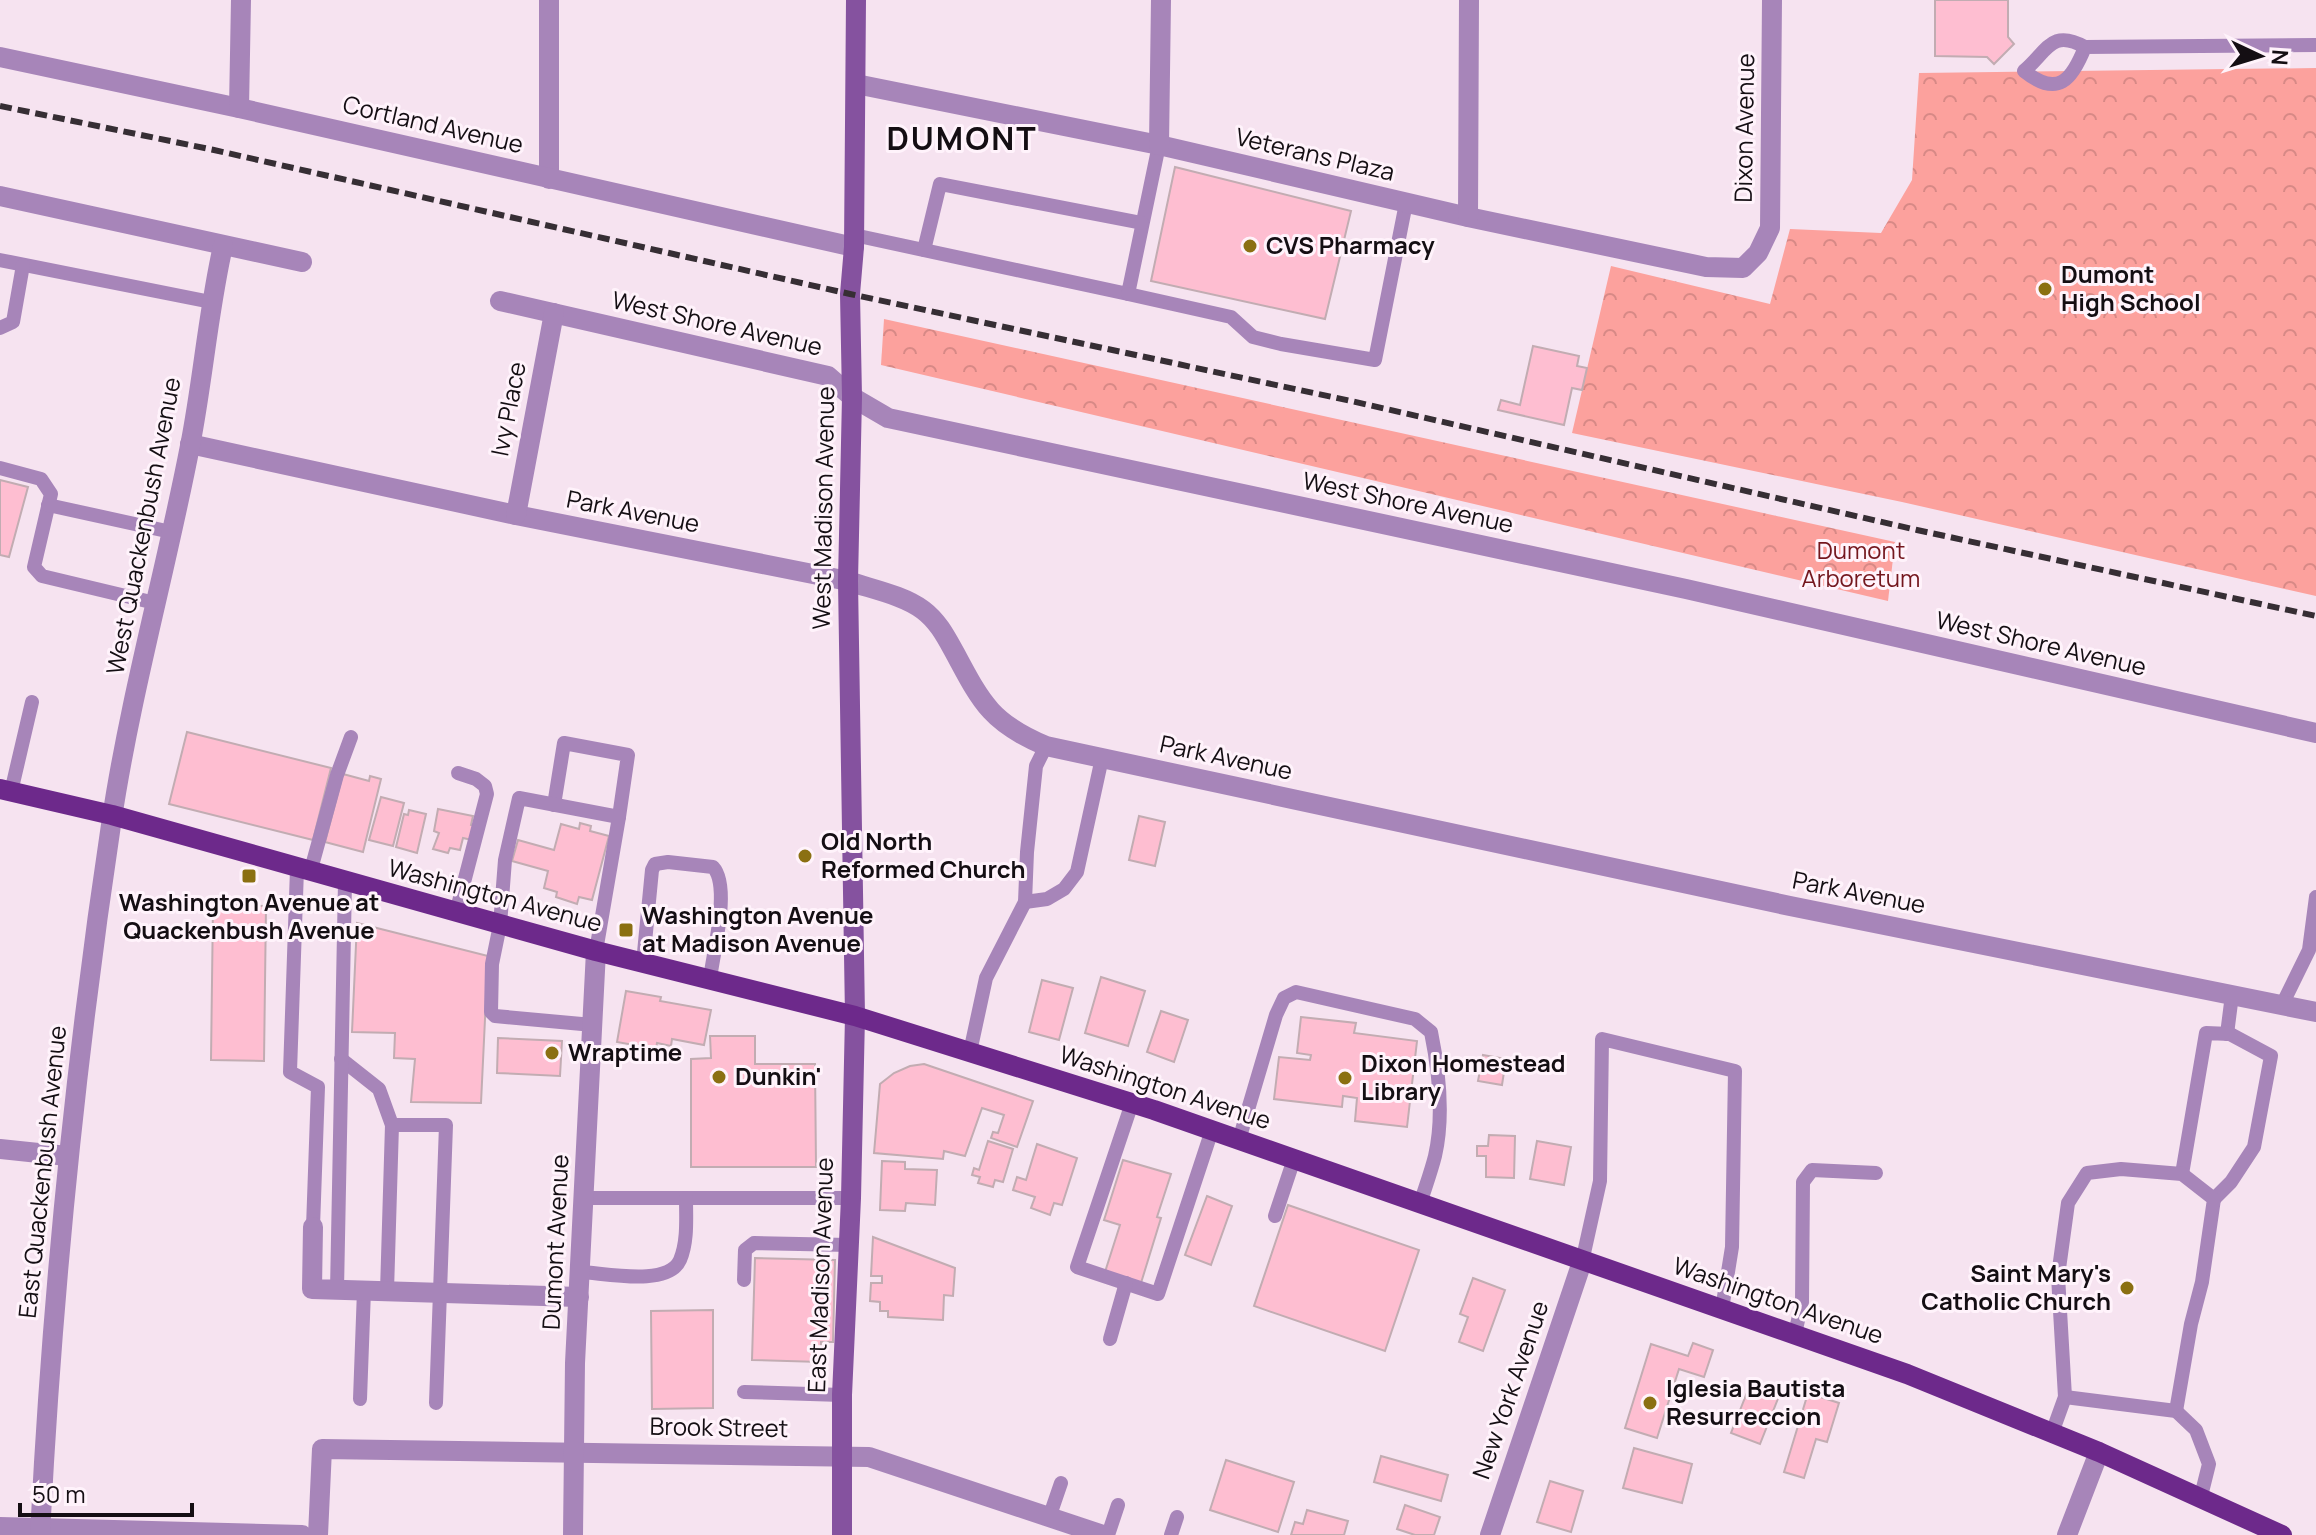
<svg xmlns="http://www.w3.org/2000/svg" width="2316" height="1535" viewBox="0 0 2316 1535" font-family="Manrope,sans-serif">
<defs>
<pattern id="park-crowns" width="20" height="18" patternUnits="userSpaceOnUse" patternTransform="scale(2)"><rect width="20" height="18" fill="#fca19d"/><path d="M2 6a3 3 0 1 1 6 0M12 15a3 3 0 1 1 6 0" fill="none" stroke="#d78986"/></pattern>
</defs>
<rect width="100%" height="100%" fill="#f6e3f0"/>
<g fill="url(#park-crowns)">
<path d="M2316,68v528l-414,-94 -330,-69 39,-167 159,38 20,-75 91,4 31,-53 7,-107z"/>
<path d="M884,319l1011,223 -7,59 -1007,-236z"/>
</g>
<g fill="#febed1" stroke="#c2acb2" stroke-width="2">
<path d="M1935,0h73v37l6,7 -20,20 -7,-7 -52,-1z"/>
<path d="M1175,167l176,44 -26,108 -174,-38z"/>
<path d="M1533,346l46,10 -2,10 10,2 -5,22 -10,-2 -8,37 -66,-15 3,-10 19,5z"/>
<path d="M0,480l28,7 -19,70 -9,-2z"/>
<path d="M187,732l144,36 -18,72 -144,-36z"/>
<path d="M343,774l26,7 1,-5 11,3 -18,73 -38,-10z"/>
<path d="M381,797l23,6 -11,43 -24,-6z"/>
<path d="M438,809l35,7 -2,9 4,1 -3,14 -9,-2 -3,12 -10,-2 -2,5 -15,-4 6,-16 -5,-2z"/>
<path d="M409,810l17,4 -9,39 -21,-6 8,-33 4,1z"/>
<path d="M1139,816l26,6 -10,44 -26,-6z"/>
<path d="M580,823l11,3 -1,5 19,5 -17,64 -13,-3 -2,7 -21,-7 1,-5 -13,-4 4,-17 -36,-10 6,-21 36,10 7,-26 18,5z"/>
<path d="M213,905l53,1 -2,155 -53,-1z"/>
<path d="M357,923l131,33 -7,147 -70,-1 4,-43 -21,-1 1,-25 -43,-1z"/>
<path d="M1101,977l44,14 -17,55 -43,-13z"/>
<path d="M1042,980l31,8 -14,52 -30,-8z"/>
<path d="M626,991l35,6 -1,4 51,9 -7,35 -32,-6 -1,7 -14,-3 -1,6 -39,-7z"/>
<path d="M1161,1011l27,9 -14,42 -27,-10z"/>
<path d="M1301,1017l55,6 -2,10 63,8 -10,86 -52,-6 2,-23 -14,-2 -1,11 -68,-8 5,-42 31,3 1,-5 -14,-2z"/>
<path d="M710,1036h45v28h60l1,103h-125v-108l20,-1z"/>
<path d="M498,1038l64,3 -2,35 -63,-3z"/>
<path d="M1483,1055l23,4 -4,26 -24,-4z"/>
<path d="M924,1064l109,37 -16,46 -26,-9 2,-6 5,1 6,-18 -22,-7 -17,48 -21,-5 -1,8 -69,-6 6,-69 14,-11 16,-7z"/>
<path d="M1489,1135l26,1 -1,42 -28,-1v-21h-9v-10h11z"/>
<path d="M988,1141l25,8 -10,33 -8,-2 -2,7 -15,-4 2,-6 -8,-2 2,-7 5,2z"/>
<path d="M1537,1141l34,6 -7,38 -34,-6z"/>
<path d="M1037,1144l40,14 -15,47 -8,-2 -4,12 -19,-7 4,-11 -22,-7 4,-13 9,3z"/>
<path d="M1123,1160l48,14 -14,43 4,1 -20,65 -36,-11 15,-47 -16,-5z"/>
<path d="M882,1161l23,1v7l32,1 -2,35 -29,-2 -1,8 -25,-1z"/>
<path d="M1207,1196l25,10 -21,59 -26,-10z"/>
<path d="M1288,1205l131,45 -34,101 -131,-45z"/>
<path d="M873,1237l82,31 -2,28 -9,-1 -1,25 -55,-3v-6h-8v-9l-10,-1 1,-18h11v-7h-11z"/>
<path d="M755,1258l80,2 -2,82h-12l-1,20 -68,-2z"/>
<path d="M1473,1278l32,12 -22,61 -24,-9 9,-25 -8,-3z"/>
<path d="M713,1310v98l-61,1 -1,-98z"/>
<path d="M1693,1343l20,7 -9,27 -25,-8 -22,69 -32,-10 26,-84 37,12z"/>
<path d="M1750,1385l29,11 -19,48 -29,-11z"/>
<path d="M1808,1393l31,10 -12,39 -11,-3 -12,39 -20,-6z"/>
<path d="M1634,1448l58,16 -10,39 -59,-15z"/>
<path d="M1381,1456l67,19 -7,26 -67,-19z"/>
<path d="M1226,1460l68,22 -16,50 -68,-22z"/>
<path d="M1550,1481l33,10 -12,41 -34,-10z"/>
<path d="M1405,1505l35,12 -6,18h-19l-18,-6z"/>
<path d="M1307,1510l41,11 -4,14h-53l4,-13 8,2z"/>
</g>
<g fill="none" stroke-linecap="round" stroke-linejoin="round">
<g stroke="#a785b9" stroke-width="14">
<path d="M2085,47c-13,33 -27,51 -61,24 23,-19 27,-43 61,-24l231,-2"/>
<path d="M854,235l274,59 31,-149"/>
<path d="M924,250l16,-66 202,39"/>
<path d="M0,260l211,42"/>
<path d="M1128,294l103,23 22,20 28,7 94,16 31,-157"/>
<path d="M0,328l13,-6 10,-57"/>
<path d="M0,468l41,11 10,15 -17,73 8,9 113,27"/>
<path d="M48,505l123,27"/>
<path d="M11,792l21,-90"/>
<path d="M554,805l10,-62 64,12 -9,62"/>
<path d="M297,869l-7,203 28,15 -5,140"/>
<path d="M310,873l27,-98 14,-38"/>
<path d="M1025,902l22,-3 17,-10 13,-17 25,-114"/>
<path d="M456,913l31,-119 -2,-8 -9,-7 -18,-6"/>
<path d="M643,963l9,-93 3,-6 13,-2 45,5c18,19 0,86 -3,112"/>
<path d="M2282,1005l27,-55 7,-53"/>
<path d="M593,1025l-98,-9 -4,-4 1,-48 8,-39 5,-65 14,-62 100,19 -23,134"/>
<path d="M2227,1034l5,-39"/>
<path d="M970,1052l16,-74 39,-76 2,-50 9,-86 10,-20"/>
<path d="M341,1059l38,30 13,36 -5,166"/>
<path d="M1132,1103l-55,164 81,27 54,-164"/>
<path d="M392,1125h54l-10,278"/>
<path d="M1239,1140l37,-125 8,-17 12,-6 119,27 16,13c8,39 13,85 4,124 -4,16 -10,32 -15,48"/>
<path d="M2182,1174l24,-141 24,1 41,22 -17,91 -23,35 -17,17"/>
<path d="M584,1198h267"/>
<path d="M1275,1216l19,-57"/>
<path d="M1582,1262l18,-81 2,-142 133,32 -3,176 -10,62"/>
<path d="M581,1272c24,1 87,15 99,-12 8,-19 6,-42 6,-62"/>
<path d="M744,1280l1,-30 9,-7 95,2"/>
<path d="M337,1290l8,-408"/>
<path d="M1795,1334l7,-32 1,-120 9,-12 64,3"/>
<path d="M1110,1339l16,-56"/>
<path d="M744,1392l98,3"/>
<path d="M2065,1397l111,14 20,19 13,34 -8,32"/>
<path d="M360,1399l4,-109"/>
<path d="M2052,1433l13,-36 -7,-121 10,-73 19,-30 34,-4 61,5 32,25 -12,83 -11,42 -15,87"/>
<path d="M1049,1518l12,-35"/>
<path d="M1108,1535l10,-30"/>
<path d="M1171,1535l6,-18"/>
</g>
<g stroke="#a785b9" stroke-width="20">
<path d="M549,0v179"/>
<path d="M0,57l239,51 615,139"/>
<path d="M856,84l303,61 309,72 238,50 37,1 15,-15 12,-25 2,-228"/>
<path d="M239,108l2,-108"/>
<path d="M1159,145l2,-145"/>
<path d="M0,196l302,66"/>
<path d="M1468,217l1,-217"/>
<path d="M500,301l328,75 24,21 36,21 798,171 630,144"/>
<path d="M190,444l326,71 332,66c23,8 55,14 75,29 16,12 24,29 33,45 26,49 37,69 90,91l744,160 526,106"/>
<path d="M516,515l38,-202"/>
<path d="M0,1149l67,7"/>
<path d="M313,1227l-1,62 267,8"/>
<path d="M0,1527l302,8"/>
<path d="M40,1535c12,-240 36,-479 72,-717 19,-125 54,-248 78,-372 13,-66 18,-134 33,-200"/>
<path d="M318,1535l4,-86 547,8 234,78"/>
<path d="M573,1535l2,-172 21,-412"/>
<path d="M1490,1535l92,-273"/>
<path d="M2067,1535l32,-83"/>
</g>
<path stroke="#85529f" stroke-width="20" d="M842,1535v-140l9,-197 4,-182 -7,-435 4,-184 -2,-103 4,-47 2,-247"/>
<path stroke="#6d298b" stroke-width="20" d="M0,789l112,26 484,136 259,65 299,94 753,264 192,78 183,83"/>
<path stroke="#362e34" stroke-width="6" stroke-dasharray="12 6" stroke-linecap="butt" d="M0,106l214,44 636,144 501,107 566,129 399,86"/>
</g>
<g fill="#8b7012" stroke="#fff3fb" stroke-width="3">
<circle cx="1250" cy="246" r="8"/>
<circle cx="2045" cy="289" r="8"/>
<circle cx="805" cy="856" r="8"/>
<rect x="241" y="868" width="16" height="16" rx="4"/>
<rect x="618" y="922" width="16" height="16" rx="4"/>
<circle cx="552" cy="1053" r="8"/>
<circle cx="719" cy="1077" r="8"/>
<circle cx="1345" cy="1078" r="8"/>
<circle cx="2127" cy="1288" r="8"/>
<circle cx="1650" cy="1403" r="8"/>
</g>
<g text-anchor="middle" stroke-width="6" stroke-linejoin="round" paint-order="stroke">
<g font-size="24" fill="#140e13" stroke="#fff3fb">
<text transform="translate(433 125) rotate(13)" y="8">Cortland Avenue</text>
<text transform="translate(1745 128) rotate(-89)" y="8">Dixon Avenue</text>
<text transform="translate(1315 155) rotate(13)" y="8">Veterans Plaza</text>
<text transform="translate(717 324) rotate(13)" y="8">West Shore Avenue</text>
<text transform="translate(509 409) rotate(-79)" y="8">Ivy Place</text>
<text transform="translate(1408 503) rotate(12)" y="8">West Shore Avenue</text>
<text transform="translate(824 508) rotate(-89)" y="8">West Madison Avenue</text>
<text transform="translate(633 512) rotate(11)" y="8">Park Avenue</text>
<text transform="translate(144 526) rotate(-79)" y="8">West Quackenbush Avenue</text>
<text transform="translate(2041 644) rotate(13)" y="8">West Shore Avenue</text>
<text transform="translate(1226 758) rotate(12)" y="8">Park Avenue</text>
<text transform="translate(1859 893) rotate(11)" y="8">Park Avenue</text>
<text transform="translate(495 896) rotate(15)" y="8">Washington Avenue</text>
<text transform="translate(1165 1088) rotate(18)" y="8">Washington Avenue</text>
<text transform="translate(43 1172) rotate(-84)" y="8">East Quackenbush Avenue</text>
<text transform="translate(556 1242) rotate(-87)" y="8">Dumont Avenue</text>
<text transform="translate(821 1275) rotate(-88)" y="8">East Madison Avenue</text>
<text transform="translate(1778 1301) rotate(19)" y="8">Washington Avenue</text>
<text transform="translate(1511 1390) rotate(-71)" y="8">New York Avenue</text>
<text transform="translate(719 1428) rotate(1)" y="8">Brook Street</text>
</g>
<g font-size="24" font-weight="bold" fill="#140e13" stroke="#fff3fb" text-anchor="start">
<text x="1266" y="254">CVS Pharmacy</text>
<text x="2061" y="283">Dumont<tspan x="2061" dy="28">High School</tspan></text>
<text x="821" y="850">Old North<tspan x="821" dy="28">Reformed Church</tspan></text>
<text x="249" y="911" text-anchor="middle">Washington Avenue at<tspan x="249" dy="28">Quackenbush Avenue</tspan></text>
<text x="642" y="924">Washington Avenue<tspan x="642" dy="28">at Madison Avenue</tspan></text>
<text x="568" y="1061">Wraptime</text>
<text x="1361" y="1072">Dixon Homestead<tspan x="1361" dy="28">Library</tspan></text>
<text x="735" y="1085">Dunkin'</text>
<text x="2111" y="1282" text-anchor="end">Saint Mary's<tspan x="2111" dy="28">Catholic Church</tspan></text>
<text x="1666" y="1397">Iglesia Bautista<tspan x="1666" dy="28">Resurreccion</tspan></text>
</g>
<g font-size="24" fill="#74171e" stroke="#fff3fb">
<text x="1861" y="559">Dumont<tspan x="1861" dy="28">Arboretum</tspan></text>
</g>
<g font-size="32" font-weight="bold" letter-spacing="2" fill="#140e13" stroke="#fff3fb">
<text x="962" y="150">DUMONT</text>
</g>
</g>
<g transform="translate(2260 56) rotate(94)" stroke="#fff3fb" stroke-width="6" paint-order="stroke">
<path d="M0-6L14 30L0 20L-14 30Z" fill="#140e13"/>
<text y="-12" font-size="22" font-weight="bold" text-anchor="middle" fill="#140e13">N</text>
</g>
<path d="M20 1503v12h172v-12" fill="none" stroke="#140e13" stroke-width="4"/>
<text x="32" y="1503" font-size="24" fill="#140e13" stroke="#fff3fb" stroke-width="6" paint-order="stroke">50 m</text>
</svg>
